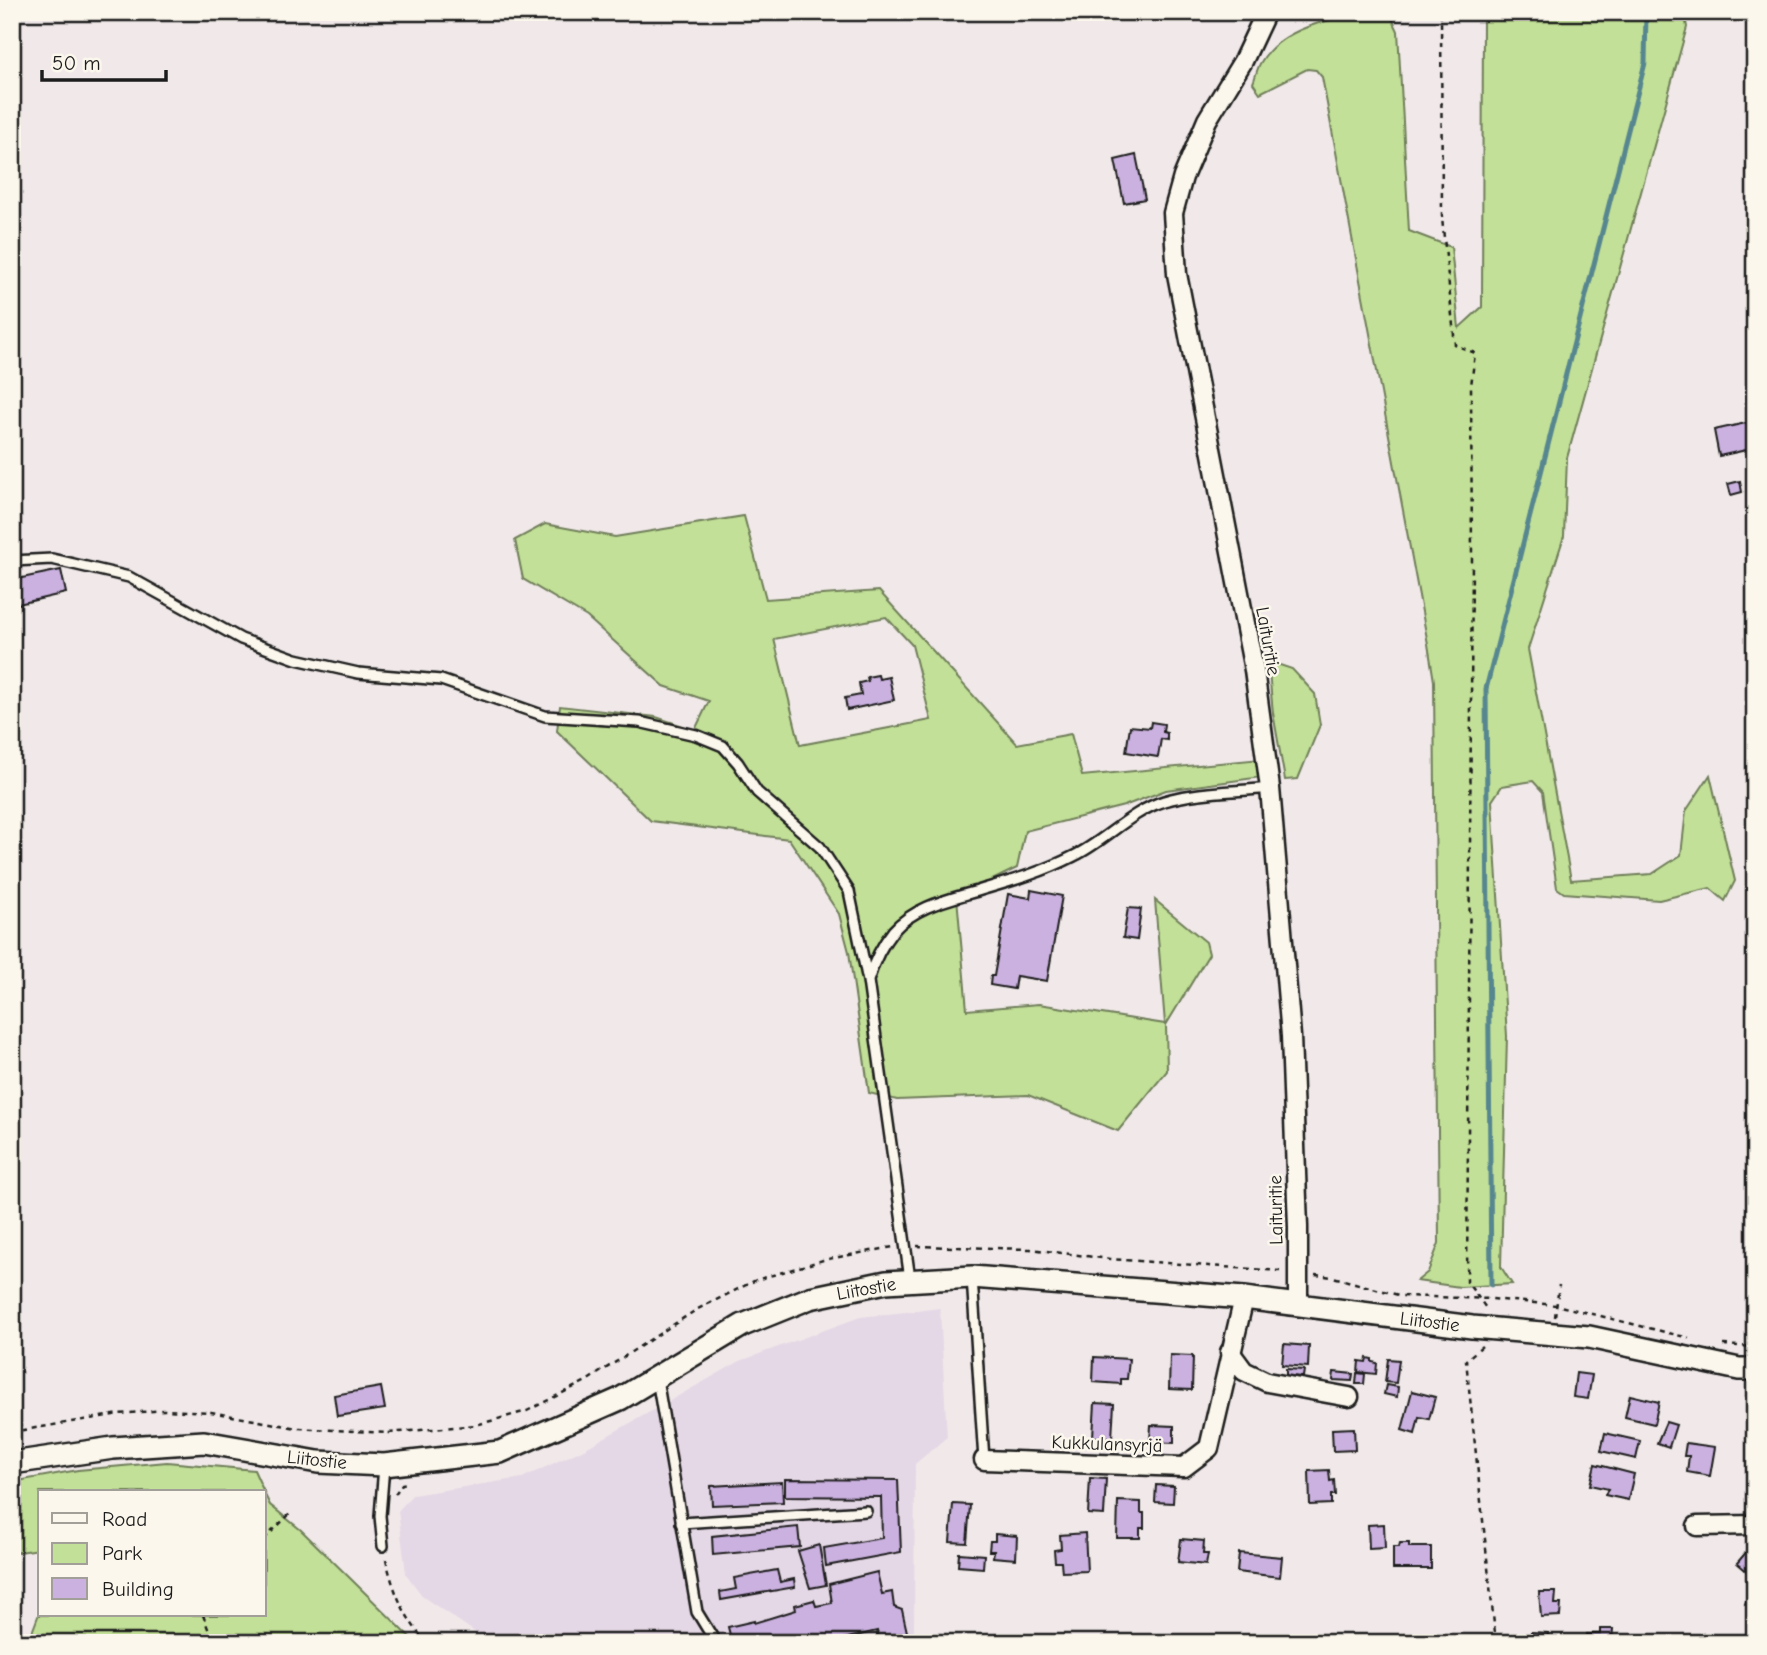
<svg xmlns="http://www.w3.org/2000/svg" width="1767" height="1655" viewBox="0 0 1767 1655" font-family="'Comic Neue',sans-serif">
<rect width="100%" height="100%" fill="#f1e9e9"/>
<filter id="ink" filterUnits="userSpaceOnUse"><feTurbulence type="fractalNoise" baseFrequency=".0143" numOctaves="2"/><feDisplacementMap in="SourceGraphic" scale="14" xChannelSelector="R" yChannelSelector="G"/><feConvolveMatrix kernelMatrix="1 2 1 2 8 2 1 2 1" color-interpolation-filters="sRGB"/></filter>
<g filter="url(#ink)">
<path fill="#e5d8e6" d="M940,1308l7,129 -32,27 -1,179h-313l-10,-7 -45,7h-55l-68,-46 -17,-23 -8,-63 14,-16 110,-17 62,-29 156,-88 120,-44z"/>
<g fill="#c2e097" stroke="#6f7e5a" stroke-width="2" fill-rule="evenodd">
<path d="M1483,12h201l3,15 -120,431 -3,78 -36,113 43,231 81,-6 29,-19 5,-44 24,-36 25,106 -10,20 -15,-13 -51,12 -95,-7 -7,-5 -14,-96 -10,-11 -31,5 -10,15 15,235 -6,231 11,17 -52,3 -43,-6 11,-9 11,-29 -5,-562 -6,-37 -106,-567 -6,-7 -9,-1 -47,24 -7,-10c3,-7 4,-15 8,-21 22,-38 89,-50 129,-48l8,17 11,200 42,16 8,81 23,-21z"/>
<path d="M744,516l22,83 113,-8 138,153 54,-10 11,42 179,-17 1,18 -96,13 -42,16 -99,25 -8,37 -60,29 10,113 72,-6 126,20 -10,-124 51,42 3,12 -43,71 1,46 -49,60 -90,-36 -131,5 -28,-7 -20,-141 -10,-38 -50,-75 -138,-18 -94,-90 3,-25 96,11 39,13 14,-29 -45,-15 -77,-69 -64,-38 -8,-39 30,-16 70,13zM886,617l26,28 19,75 -131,25 -26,-106z"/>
<path d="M1268,661l24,8 23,25 5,31 -22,54 -13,1 -12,-67z"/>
<path d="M167,1462l87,8 10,22h-224v57l-28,4v-71l66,-12z"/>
<path d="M264,1493l6,12 31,25 115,113h-388l12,-32v4h224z"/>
</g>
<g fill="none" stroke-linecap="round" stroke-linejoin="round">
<path stroke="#57868f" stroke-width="5" d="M1491,1285l-5,-596 159,-626 1,-51"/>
</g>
<g fill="#cab1df" stroke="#1c1c1c" stroke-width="2">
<path d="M1136,155l9,44 -21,4 -9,-43z"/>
<path d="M1755,421v36l-4,-8 -32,7 -5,-26z"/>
<path d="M1740,481l2,11 -11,3 -3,-11z"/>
<path d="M61,570l5,23 -52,12 -2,-25z"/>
<path d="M878,675l1,4 10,-2 5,23 -47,10 -2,-12 16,-3 -2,-12 9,-2 -1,-4z"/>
<path d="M1151,722l13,2 -1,8 4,1v7l-6,-1 -3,18 -32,-5 4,-26 20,2z"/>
<path d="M1031,890l31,6 -15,85 -31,-5 -2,13 -24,-4 1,-9h3l14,-82 22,4z"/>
<path d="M1128,908l13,1 -4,31 -14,-2z"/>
<path d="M1284,1344l25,2 -1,21 -26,-2z"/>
<path d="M1170,1355l23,1 -1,34 -23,-1z"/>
<path d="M1094,1357l35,2 -2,20h-6v5l-28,-2z"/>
<path d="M1367,1358l5,1v3l5,1 -1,11 -18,-2 1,-11 7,1z"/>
<path d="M1388,1359l11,1 -3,23 -11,-1z"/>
<path d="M1286,1369l18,1 -1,7 -17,-1z"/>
<path d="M1334,1372l19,2 -1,7 -19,-1z"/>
<path d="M1357,1373l8,1 -1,10h-8z"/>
<path d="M1576,1373l16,2 -4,24 -15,-2z"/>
<path d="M1386,1385l12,2 -1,10 -13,-3z"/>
<path d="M381,1387l4,22 -48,7 -3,-21z"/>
<path d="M1412,1391l23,6 -6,22 -10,-2 -4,17 -13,-4z"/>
<path d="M1630,1395l29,7 -5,22 -29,-7z"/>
<path d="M1751,1399h4v23l-7,-1z"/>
<path d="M1095,1403l19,1 -2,34 -19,-1z"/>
<path d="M1666,1422l10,3 -7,22 -12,-4z"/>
<path d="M1151,1425l23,1v17l-24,-1z"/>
<path d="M1354,1428l1,22 -22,1 -1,-22z"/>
<path d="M1605,1433l35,8 -4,18 -35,-8z"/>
<path d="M1686,1443l29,4 -5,29 -23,-4 2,-16h-5z"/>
<path d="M1595,1464l39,10 -6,26 -23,-5 3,-6 -18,-4z"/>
<path d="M1329,1470l1,11 4,-1 1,15h-4v9l-21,1 -1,-34z"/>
<path d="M1090,1478l16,1 -2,36 -16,-1z"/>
<path d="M785,1479l113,1 3,72 -75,14 -2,-18 58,-10 -1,-41 -96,-1z"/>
<path d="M782,1482l1,20 -71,3 -1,-19z"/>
<path d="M1156,1485l18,1 -1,17 -18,-1z"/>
<path d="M1118,1501l23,1v11h3v15h-4v10h-23z"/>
<path d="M953,1504l17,1 -3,38 -17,-1z"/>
<path d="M1384,1524l1,24 -16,1 -1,-24z"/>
<path d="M798,1527l2,20 -87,8 -1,-19z"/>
<path d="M1085,1533l2,38 -25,1 -1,-10h-6l-1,-12 7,-1 -1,-14z"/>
<path d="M995,1534l22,2 -1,23 -23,-2 1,-6h-5l1,-10h5z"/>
<path d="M1181,1539l23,2 -1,13h5l-2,11 -28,-3z"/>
<path d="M1755,1542v24l-6,7 -12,-10z"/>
<path d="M1400,1543h9v4h22v22h-38v-22h6z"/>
<path d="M819,1545l7,40 -16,3 -12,-37z"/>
<path d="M959,1553l25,2 -1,13 -25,-2z"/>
<path d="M1239,1553l43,4 -2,20 -43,-5z"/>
<path d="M777,1570l3,12 14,-3 1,8 -74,13 -1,-8 16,-3 -2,-11z"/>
<path d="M877,1572l5,22 10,-2 2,15 8,3 7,31 -30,2 -2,-12 -38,9v3h-107l-4,-16 26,-6v2l42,-13 -1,-5 19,-5 2,6 16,-3 -3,-19z"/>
<path d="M12,1573l5,23 -5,1z"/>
<path d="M1755,1582v27l-10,-5z"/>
<path d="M1539,1592h17l-1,12h6l-1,12 -19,1z"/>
<path d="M1600,1629h13l-1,11 6,1v2h-31v-9h13z"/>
<path d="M1531,1632l17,1v10h-17z"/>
</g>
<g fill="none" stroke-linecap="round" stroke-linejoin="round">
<defs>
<g id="service">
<path d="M12,561l40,-2 77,18 112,62 55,20 62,14 83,7 104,36 94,6 57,13 27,11 15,17 19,29 63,55 29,44 19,90 42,298"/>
<path d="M869,978c5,-17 13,-33 24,-47 23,-26 59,-32 91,-42 31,-9 61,-18 90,-33 31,-15 56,-44 90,-55 34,-10 72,-9 106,-13"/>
<path d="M972,1277l12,183"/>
<path d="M657,1379l40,233 19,31"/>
<path d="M681,1523l185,-12"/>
<path d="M383,1546l-3,-30 4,-50"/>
</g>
<g id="minor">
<path d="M1266,12l-23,49 -36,59 -24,57 -10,36 4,61 77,396 16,118 21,248 7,191v77"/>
<path d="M1230,1352l14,19 23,11 82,15"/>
<path d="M984,1460l200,7 25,-19 35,-150"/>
<path d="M1697,1526l58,-1"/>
</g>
<path id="tertiary" d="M12,1463l101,-15 91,-6 114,20 66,3 116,-13 120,-53 123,-74 67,-27 76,-16 86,-5 272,21 228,29 117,10 150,32h16"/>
</defs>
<use href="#service" stroke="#1c1c1c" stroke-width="14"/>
<use href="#minor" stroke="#1c1c1c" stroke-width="23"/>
<use href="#tertiary" stroke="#1c1c1c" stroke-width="26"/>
<g stroke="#1c1c1c" stroke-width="2.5" stroke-dasharray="5 5" stroke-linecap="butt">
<path d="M1441,12l1,206 13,127 20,8 -4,33 1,172 -5,724 19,26"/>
<path d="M917,1246l113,3 80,10 170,12"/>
<path d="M1315,1275l18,2 69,19 90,3 64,6 133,33"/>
<path d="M1555,1317l4,-32"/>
<path d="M1723,1345l32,2"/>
<path d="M1482,1346l-16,14 30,283"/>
<path d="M12,1432l107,-18 45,-4 47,2 86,16 92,5 87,-8 51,-14 61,-31 108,-70 60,-30 67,-20 70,-13"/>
<path d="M395,1494l7,-10 6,-1"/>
<path d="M264,1539l28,-27"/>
<path d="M386,1559c8,35 18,56 40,84"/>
<path d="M203,1615l7,19v9"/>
</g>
<use href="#service" stroke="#fbf7ec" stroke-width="9"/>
<use href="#minor" stroke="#fbf7ec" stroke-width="18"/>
<use href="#tertiary" stroke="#fbf7ec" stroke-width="21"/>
</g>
</g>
<g text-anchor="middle" stroke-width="5" stroke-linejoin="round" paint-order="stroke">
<g font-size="19" fill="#1c1c1c" stroke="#fbf7ec">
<text transform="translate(1269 641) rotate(80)" y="7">Laituritie</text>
<text transform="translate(1275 1210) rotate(-91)" y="7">Laituritie</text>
<text transform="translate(866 1288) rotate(-10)" y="7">Liitostie</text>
<text transform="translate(1430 1321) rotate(7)" y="7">Liitostie</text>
<text transform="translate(1107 1443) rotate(2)" y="7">Kukkulansyrjä</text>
<text transform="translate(317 1459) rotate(6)" y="7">Liitostie</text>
</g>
</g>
<rect width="1767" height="1655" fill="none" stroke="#fbf7ec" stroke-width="42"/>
<rect x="21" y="21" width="1725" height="1613" fill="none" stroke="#1c1c1c" stroke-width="2.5" filter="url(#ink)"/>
<rect x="38" y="1490" width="228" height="126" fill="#fbf7ec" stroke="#a29f99" stroke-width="2"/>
<rect x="52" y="1513" width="35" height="10" fill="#fbf7ec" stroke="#a29f99" stroke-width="2"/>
<text x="102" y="1526" font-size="21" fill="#1c1c1c">Road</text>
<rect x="52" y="1543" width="35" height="21" fill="#c2e097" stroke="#a29f99" stroke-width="2"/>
<text x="102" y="1560" font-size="21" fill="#1c1c1c">Park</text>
<rect x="52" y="1578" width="35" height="21" fill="#cab1df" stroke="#a29f99" stroke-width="2"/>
<text x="102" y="1596" font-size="21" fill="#1c1c1c">Building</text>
<path d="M42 70v10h124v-10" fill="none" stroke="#1c1c1c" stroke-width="3.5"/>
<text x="52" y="70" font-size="21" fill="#1c1c1c" stroke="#fbf7ec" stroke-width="5" paint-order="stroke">50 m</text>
</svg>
